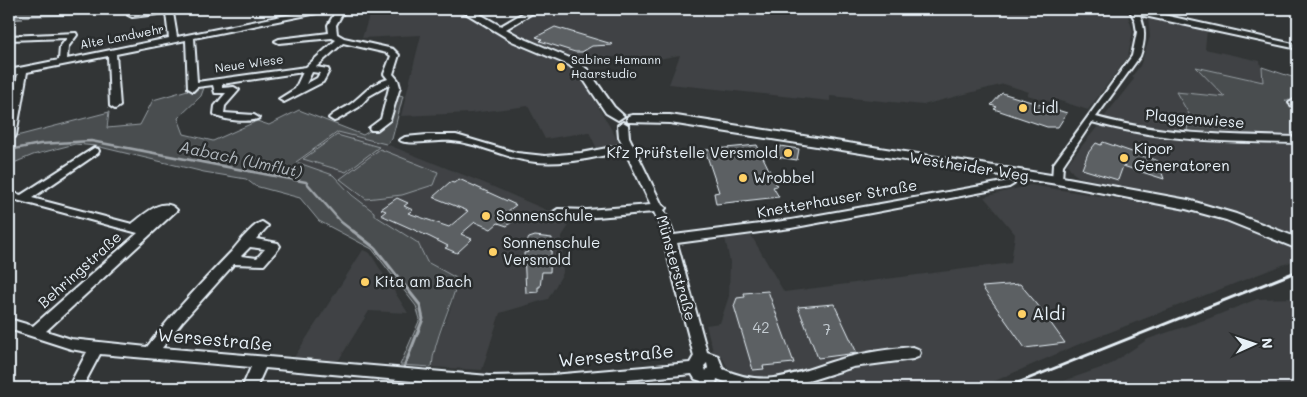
<svg xmlns="http://www.w3.org/2000/svg" width="1307" height="397" viewBox="0 0 1307 397" font-family="Mali,sans-serif">
<rect width="100%" height="100%" fill="#323536"/>
<filter id="ink" filterUnits="userSpaceOnUse"><feTurbulence type="fractalNoise" baseFrequency=".02" numOctaves="2"/><feDisplacementMap in="SourceGraphic" scale="10" xChannelSelector="R" yChannelSelector="G"/><feConvolveMatrix kernelMatrix="1 2 1 2 8 2 1 2 1" color-interpolation-filters="sRGB"/></filter>
<g filter="url(#ink)">
<g fill="#3f4244">
<path d="M346,9h111l35,21 71,31 16,12 42,73 -23,5 -9,-19 -44,7 -17,-33 -57,7 -70,3 20,-81 -59,3 7,-22 -27,1z"/>
<path d="M541,9h539l47,4 6,18 -5,26 -40,53 -31,-10 -2,3 -28,-8 2,-3 -25,-8 -81,21 -93,-9v5l-161,-17 11,-29 -47,9 -10,-9 -39,9 -15,-9 -52,-21 -4,-4 4,-6z"/>
<path d="M1148,17l59,13 -2,19 55,12 4,21 -67,-15 29,31 -50,-6 13,22 -2,19 -56,-7 -27,-9 30,-38 -2,-3 8,-10 10,-29z"/>
<path d="M1098,126l78,11 95,4 -5,-5 32,1v100l-53,-22 -59,-16 -107,-22 -6,-4 -6,-9z"/>
<path d="M338,132l48,12 103,41 69,30 10,12 -6,9 1,37 -15,26 -48,14 -18,57 -50,-3v-12l18,-45 8,-31 -31,-17 -9,-19 -44,-28 -41,-40 -37,-13z"/>
<path d="M1030,185l133,21 46,9 41,13 48,22v9l-221,86 -98,43h-167l18,-7 -10,-16 -30,10 -26,5 -22,-3 -14,-9 -6,-11 -9,-6 -7,-26 14,-2 9,-27 1,-34 -5,-24 26,-3 33,57 227,-29 4,-29 -31,-37z"/>
<path d="M363,250l7,3 38,60 -39,-2 -32,52 -44,-4z"/>
<path d="M1298,298v90h-254l65,-23 39,-26 62,-21 47,-19z"/>
</g>
<g fill="#494d4f" stroke="#989fa4">
<path d="M9,9h127l-5,4 -120,4 12,2 -14,1z"/>
<path d="M1196,67l67,15 -1,-15 36,12v22l-13,-1 13,12v25l-111,-4 2,-19 -13,-22 49,5z"/>
<path d="M205,85l-4,11 -23,22 6,16 29,7 44,-20 12,4 30,-15 64,25 24,-15 9,-26 7,2 -11,43 -6,5 -48,-12 -42,30 37,13 19,20 22,17v3l44,28 9,19 31,17c-6,27 -25,62 -26,88l-32,-2 20,-46 -4,-13 -44,-57 -53,-28 -19,-23 -45,-12 -9,-7 -42,-7 -108,-26 -21,-2 -42,11 -24,10v-27l100,-26 -2,16 33,-3 13,-25z"/>
<path d="M337,135l42,12 -33,25 -43,-13z"/>
<path d="M380,149l58,23 -5,13 -31,10 -36,4 -26,-20z"/>
</g>
<g fill="none" stroke-linecap="round" stroke-linejoin="round">
<path stroke="#9fa5aa" stroke-width="2.5" d="M9,150l31,-6 51,-3 215,41 35,40 13,10"/>
<g stroke="#9fa5aa" stroke-width="3">
<path d="M353,231l22,17 45,57 3,14 -20,51"/>
<path d="M398,388l2,-10"/>
</g>
</g>
<g fill="#5c6063" stroke="#e8f1f8">
<path d="M555,27l57,17v1l-20,1 -10,6h-7l-35,-11 2,-2 -6,-2z"/>
<path d="M1002,93l65,20 -9,14h-11l-53,-18 3,-2 -6,-2z"/>
<path d="M1103,142l55,19 6,18 -41,-13 -5,14 -36,-11 6,-16 8,-10 5,2z"/>
<path d="M757,145l20,41 -4,1 6,10 -63,7 -2,-11 5,-1 -14,-42z"/>
<path d="M780,146l19,3 -2,11 -20,-3z"/>
<path d="M459,179l57,26 -8,6 5,2 -4,4 6,2 -8,7 -9,-3 -7,6 -16,-7 -14,12 11,5 -15,14 -12,-5 3,-2 -18,-9 -49,-22 5,-4 -5,-2 16,-11 11,5 -4,3 9,4 -5,3 41,14 19,-16 -35,-14 17,-15 4,1z"/>
<path d="M535,236l17,2 -2,34h-8l-2,15h-2v5l-12,1 -2,-40 5,-1 -3,-9 3,-5z"/>
<path d="M1020,284l17,20 28,39 -40,5 -43,-61z"/>
<path d="M768,291l26,72 -31,3 1,3 -11,1 -19,-64 3,-8 8,-1 -1,-4z"/>
<path d="M834,304l23,49 -39,5 -20,-51z"/>
</g>
<g fill="none" stroke-linecap="round" stroke-linejoin="round">
<defs>
<g id="minor">
<path d="M163,9h25l-15,4 4,24 140,-28h14l-4,2 -133,27 3,44 109,-15 30,-27 -4,-2 -53,5 -4,-2 4,-2 50,-6 -1,-8 9,-16h8l-9,16 1,9 7,4 49,11 6,6 -6,19 5,6 2,7 -10,33 -13,10h-6l-2,-2 12,-9 9,-35 -21,12 -10,11 -22,13 -3,1 -5,-3c7,-7 16,-9 23,-15 14,-11 17,-18 36,-24l-4,-5 7,-18 -4,-3 -44,-10 -27,24 12,2 1,2 -6,11 -39,20 -5,-3 16,-10 8,-17 -81,12v4l12,-1 5,3 -14,16 -1,7 30,2 5,3c-7,5 -38,3 -45,-4l1,-8 11,-13h-11l-2,-8 -16,2 -4,4 -5,-3 -2,-48 -70,14 4,52 -5,3 -5,-3 -2,-50 -81,16 -11,63 -1,2h-6v-16l9,-47 -9,2v-6l50,-10 1,-13 7,-9 -58,2v-4l67,-3 1,2 -9,12 -1,12 102,-21 -3,-25 -34,4 -4,-2 4,-2zM312,72l8,1 -3,5 -11,6z"/>
<path d="M530,9h9l-38,23 -7,-2z"/>
<path d="M1129,9h8l161,36v4l-158,-34c6,14 5,27 0,41l-44,61c66,18 134,18 202,20v6c-69,-1 -139,-2 -206,-21l-29,43 -1,15 -5,3 -4,-1 -1,-2 1,-15 79,-109 5,-24 -2,-12z"/>
<path d="M1294,100l4,2v8l-3,-1 -6,-6z"/>
<path d="M623,122l5,3 1,12 33,68 4,3 -2,2 10,25 117,-15 218,-39 5,3 -5,3 -218,41 -114,15 30,109 11,4 5,13c48,22 76,1 122,-11 22,-6 45,-9 68,-11l5,2 2,4 -2,4 -5,2 -60,8 -67,21h-45l-24,-9 -2,9h-14v-7l-6,-2 -3,-5 -140,13 -63,1 -224,-20 -9,20h-14l9,-21 -151,-13 -18,34h-14l19,-36 -16,-3 -62,-20v-10l24,7 105,-93 -129,-35v-6l12,3 73,-47 4,1 1,2 -1,2 -66,45 100,26c12,-9 31,-29 45,-14l-131,121 25,8 76,8c26,-34 55,-65 85,-96 7,-8 20,-26 30,-29l6,4 -12,13 22,4 2,3 -2,3 -14,16 -30,-1 -52,58 -20,26 327,28 63,-1 138,-12 4,-7 -35,-133 -5,-11c-17,1 -93,11 -102,1l6,-4 29,1 64,-5 -26,-54c-33,7 -68,16 -102,9 -24,-5 -46,-17 -71,-19 -11,-2 -46,5 -52,-1l5,-3 22,-2h29l61,18 28,3 36,-3 42,-8 -4,-8 -1,-12zM250,247l15,2 -8,9 -16,-2zM707,363l1,5 -2,3 -2,-5z"/>
</g>
<g id="major">
<path d="M459,9h12l49,28 57,24 11,9 26,37 10,9 -6,4 -12,-7 -26,-39 -11,-9 -57,-24z"/>
<path d="M633,115h37l387,61 131,24 48,14 62,24v11l-72,-29 -40,-11 -129,-25 -387,-61 -42,-1 -1,-3 1,-3z"/>
</g>
</defs>
<use href="#minor" stroke="#e8f1f8" stroke-width="4"/>
<use href="#major" stroke="#e8f1f8" stroke-width="4"/>
<use href="#minor" fill="#2a2d2e" fill-rule="evenodd"/>
<use href="#major" fill="#2a2d2e" fill-rule="evenodd"/>
<path stroke="#e8f1f8" stroke-width="3" d="M1005,388l293,-117"/>
</g>
</g>
<g fill="#ffd166" stroke="#2a2d2e" stroke-width="2">
<circle cx="561" cy="67" r="5"/>
<circle cx="1023" cy="108" r="5"/>
<circle cx="788" cy="153" r="5"/>
<circle cx="1124" cy="158" r="5"/>
<circle cx="743" cy="178" r="5"/>
<circle cx="486" cy="216" r="5"/>
<circle cx="493" cy="252" r="5"/>
<circle cx="365" cy="282" r="5"/>
<circle cx="1022" cy="314" r="5"/>
</g>
<g text-anchor="middle" stroke-width="5" stroke-linejoin="round" paint-order="stroke">
<g font-size="12" fill="#e8f1f8" stroke="#2a2d2e">
<text transform="translate(122 37) rotate(-11)" y="4">Alte Landwehr</text>
<text transform="translate(249 64) rotate(-8)" y="4">Neue Wiese</text>
</g>
<g font-size="12" fill="#e8f1f8" stroke="#2a2d2e" text-anchor="start">
<text x="571" y="64">Sabine Hamann<tspan x="571" dy="14">Haarstudio</tspan></text>
</g>
<g font-size="15" fill="#e8f1f8" stroke="#2a2d2e" text-anchor="start">
<text x="1033" y="113">Lidl</text>
<text x="1134" y="154">Kipor<tspan x="1134" dy="17">Generatoren</tspan></text>
<text x="778" y="158" text-anchor="end">Kfz Prüfstelle Versmold</text>
<text x="753" y="183">Wrobbel</text>
<text x="496" y="221">Sonnenschule</text>
<text x="503" y="248">Sonnenschule<tspan x="503" dy="17">Versmold</tspan></text>
<text x="375" y="287">Kita am Bach</text>
</g>
<g font-size="15" fill="#e8f1f8" stroke="#2a2d2e">
<text transform="translate(1195 119) rotate(5)" y="5">Plaggenwiese</text>
<text transform="translate(969 167) rotate(9)" y="5">Westheider Weg</text>
<text transform="translate(837 199) rotate(-10)" y="5">Knetterhauser Straße</text>
<text transform="translate(676 268) rotate(74)" y="5">Münsterstraße</text>
<text transform="translate(80 270) rotate(-42)" y="5">Behringstraße</text>
</g>
<g font-size="15" fill="#c5cdd3">
<text x="761" y="333">42</text>
<text x="827" y="335">7</text>
</g>
<g font-size="16" font-style="italic" fill="#b1b8be" stroke="#2a2d2e">
<text transform="translate(241 159) rotate(12)" y="6">Aabach (Umflut)</text>
</g>
<g font-size="18" fill="#e8f1f8" stroke="#2a2d2e" text-anchor="start">
<text x="1032" y="320">Aldi</text>
</g>
<g font-size="18" fill="#e8f1f8" stroke="#2a2d2e">
<text transform="translate(215 340) rotate(5)" y="6">Wersestraße</text>
<text transform="translate(616 356) rotate(-5)" y="6">Wersestraße</text>
</g>
</g>
<rect width="1307" height="397" fill="none" stroke="#2a2d2e" stroke-width="30"/>
<rect x="15" y="15" width="1277" height="367" fill="none" stroke="#e8f1f8" stroke-width="2" filter="url(#ink)"/>
<g transform="translate(1254 344) rotate(87)" stroke="#2a2d2e" stroke-width="4" paint-order="stroke">
<path d="M0-4L9 19L0 12L-9 19Z" fill="#e8f1f8"/>
<text y="-8" font-size="14" font-weight="bold" text-anchor="middle" fill="#e8f1f8">N</text>
</g>
</svg>
